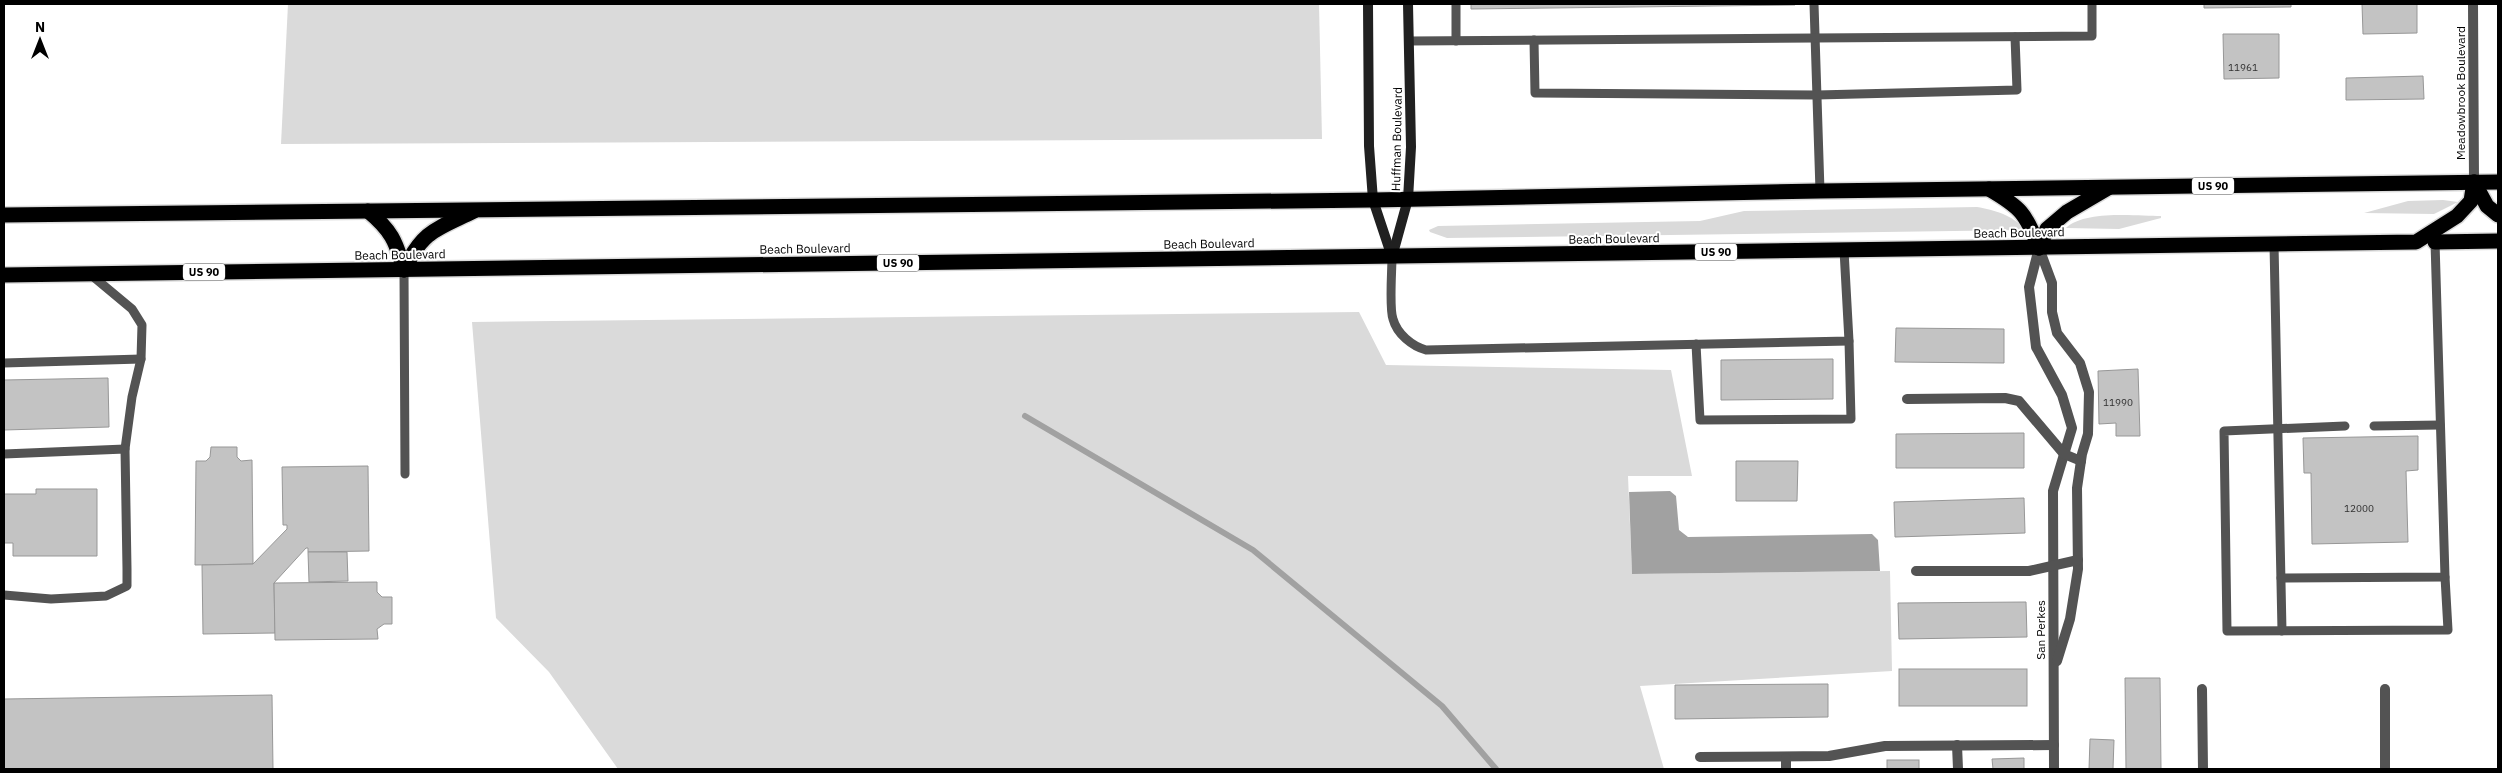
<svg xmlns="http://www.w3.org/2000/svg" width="2502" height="773" viewBox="0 0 2502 773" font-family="'IBM Plex Sans',sans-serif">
<rect width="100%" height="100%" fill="#fff"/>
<g fill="#dadada">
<path d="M288,4h1031l3,135 -1041,5z"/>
<path d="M2443,200l15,2 -24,12 -70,-1 44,-12z"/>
<path d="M1977,207c17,3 37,8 47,23l-577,8 -17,-6 -1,-2 9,-4 262,-5 44,-10z"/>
<path d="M2161,216v2l-42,11 -53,-1c19,-18 70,-12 95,-12z"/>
<path d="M1359,312l27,53 285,5 21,106h-64l4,98 258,-3 2,100 -252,15 24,83h-1046l-69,-97 -53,-54 -24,-296z"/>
</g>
<path fill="#a1a1a1" d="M1670,491l6,5 3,34 9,7 184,-3 6,6 2,31 -248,3 -3,-82z"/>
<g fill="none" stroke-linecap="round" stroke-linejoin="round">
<path stroke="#a1a1a1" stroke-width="6" d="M1025,416l228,134 189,156 54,63"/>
</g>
<g fill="#c3c3c3" stroke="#979797">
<path d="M1471,4h324v1l-324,4z"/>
<path d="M2204,4h87v3l-87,1z"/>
<path d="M2362,4h55v29l-54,1z"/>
<path d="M2223,34h56v44l-55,1z"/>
<path d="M2423,76l1,23 -78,1v-22z"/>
<path d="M1896,328l108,1v34l-109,-1z"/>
<path d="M1833,359v40l-112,1v-40z"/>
<path d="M2138,369l2,67h-24v-13l-17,1 -1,-53z"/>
<path d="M108,378l1,49 -105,3v-50z"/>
<path d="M2024,433v35h-128v-34z"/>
<path d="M2418,436v34l-12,1 2,71 -96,2 -1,-71h-7l-1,-35z"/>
<path d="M211,447h26v10l4,4 11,-1 1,104 -58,1 1,-104h10l4,-4z"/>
<path d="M1736,461h62l-1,40h-61z"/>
<path d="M368,466l1,85 -61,1v-4h-2l-32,35 1,50 -72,1 -1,-69 51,-1 34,-35v-4h-4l-1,-58z"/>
<path d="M36,489h61v67h-84v-13h-9v-49h32z"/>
<path d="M2024,498l1,35 -130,4 -1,-35z"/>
<path d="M308,552h39l1,29 -39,1z"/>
<path d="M377,582v10l5,5h10v27h-8l-7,5 1,10 -103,1 -1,-57z"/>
<path d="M2026,602l1,35 -128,2 -1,-36z"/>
<rect x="1899" y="669" width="128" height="37"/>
<path d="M2125,678h35l1,91h-35z"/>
<path d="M1828,684v33l-153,2v-34z"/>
<path d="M272,695l1,74h-269v-70z"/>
<path d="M2090,739l24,1 -1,29h-24z"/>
<path d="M2024,758v11h-31l-1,-10z"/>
<rect x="1887" y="760" width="32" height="9"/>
</g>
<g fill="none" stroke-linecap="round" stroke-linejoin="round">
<defs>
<g id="highway">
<path d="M2474,182l13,24 11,9"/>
<path d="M1989,189c31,18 37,24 50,59"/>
<path d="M368,211c23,19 28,30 36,59"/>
<path d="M4,215l1369,-15 447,-9 678,-9"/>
<path d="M2435,242l63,-1"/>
<path d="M2039,248l8,-19 20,-17 41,-24"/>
<path d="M404,270c19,-40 33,-41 70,-59"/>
<path d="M4,275l2412,-33 41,-26 14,-15 3,-19"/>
</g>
</defs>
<use href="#highway" stroke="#dbdbdb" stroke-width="18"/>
<g stroke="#535353" stroke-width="9">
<path d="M1456,4v37"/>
<path d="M1814,4l6,187"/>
<path d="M1534,40l1,53 282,2 200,-5 -2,-53"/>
<path d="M1409,41l683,-5v-32"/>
<path d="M2274,244l8,387"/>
<path d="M1392,257c0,14 -3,51 1,62 4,15 19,27 33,31l423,-9 -5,-91"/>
<path d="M404,270l1,204"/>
<path d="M90,274l42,35 10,16 -1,34 -9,38 -7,52"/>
<path d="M1696,344l4,76 151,-1 -2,-78"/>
<path d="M4,363l137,-4"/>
<path d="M2345,426l-121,5 3,200 221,-1 -3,-53"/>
<path d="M2374,426l66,-1"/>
<path d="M4,454l121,-5 2,120v17l-21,10 -55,3 -47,-4"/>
<path d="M2281,578l164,-1 -10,-335"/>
</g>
<g stroke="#535353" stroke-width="10">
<path d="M2473,4l1,178"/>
<path d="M2039,248l-10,39 7,60 26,48 10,33 -19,63 1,278"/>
<path d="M2039,248l13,35v29l5,21 23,30 9,29 -1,42 -6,20 -5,34 1,81 -8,50 -13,42"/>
<path d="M1907,399l98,-1 14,3 45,53 17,7"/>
<path d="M1916,571h113l49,-11"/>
<path d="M2202,689l1,80"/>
<path d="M2385,689v80"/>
<path d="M1957,745l1,24"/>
<path d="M1700,757l129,-1 56,-10 169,-1"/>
<path d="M1786,758v11"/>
</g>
<g stroke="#202020" stroke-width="10">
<path d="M1368,4l1,142 4,54 19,57"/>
<path d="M1392,257l16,-58 3,-52 -3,-143"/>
</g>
<use href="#highway" stroke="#000" stroke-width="15"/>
</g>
<g text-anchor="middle" stroke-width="4" stroke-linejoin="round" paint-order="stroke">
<g font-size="10" fill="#313131">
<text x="2243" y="71">11961</text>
<text x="2118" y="406">11990</text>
<text x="2359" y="512">12000</text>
</g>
<g fill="#fff" stroke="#4c4c4c" stroke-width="1">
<rect x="2192" y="177.5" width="42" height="17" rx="4"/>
<rect x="1695" y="243.5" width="42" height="17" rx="4"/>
<rect x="877" y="254.5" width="42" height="17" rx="4"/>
<rect x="183" y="263.5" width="42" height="17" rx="4"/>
</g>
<g font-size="11" font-weight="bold" fill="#000">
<text x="2213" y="190">US 90</text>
<text x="1716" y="256">US 90</text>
<text x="898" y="267">US 90</text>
<text x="204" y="276">US 90</text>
</g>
<g font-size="12" fill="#000" stroke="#fff">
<text transform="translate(2461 93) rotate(-90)" y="4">Meadowbrook Boulevard</text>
<text transform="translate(1397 139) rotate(-89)" y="4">Huffman Boulevard</text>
<text transform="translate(2019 233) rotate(-1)" y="4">Beach Boulevard</text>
<text transform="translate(1614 239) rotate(-1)" y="4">Beach Boulevard</text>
<text transform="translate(1209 244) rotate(-1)" y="4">Beach Boulevard</text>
<text transform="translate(805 249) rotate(-1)" y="4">Beach Boulevard</text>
<text transform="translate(400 255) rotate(-1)" y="4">Beach Boulevard</text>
<text transform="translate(2041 630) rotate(-90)" y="4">San Perkes</text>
</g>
</g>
<rect width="2502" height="773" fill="none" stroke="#000000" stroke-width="10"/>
<g transform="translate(40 40)" stroke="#ffffff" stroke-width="4" paint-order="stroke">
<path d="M0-4L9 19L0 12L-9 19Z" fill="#000000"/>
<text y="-8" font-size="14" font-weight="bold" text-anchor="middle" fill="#000000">N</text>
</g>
</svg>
